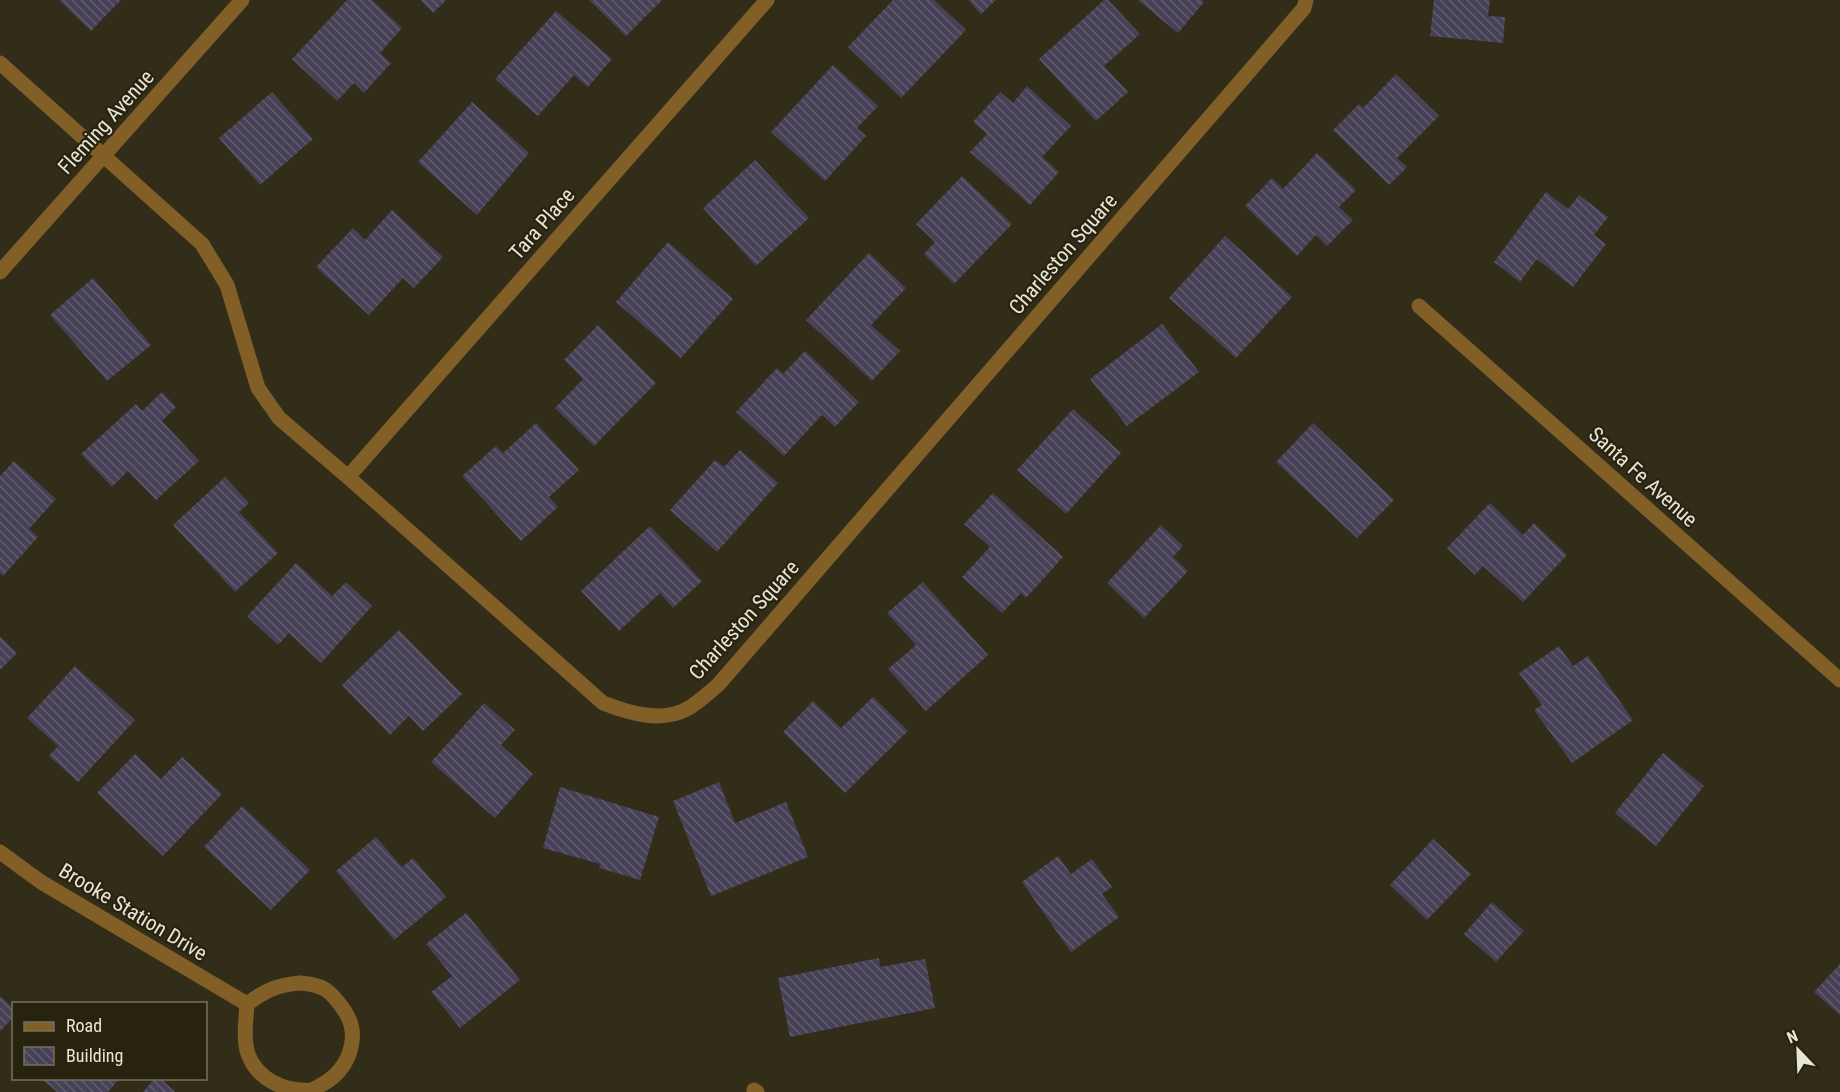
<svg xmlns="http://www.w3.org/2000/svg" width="1840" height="1092" viewBox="0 0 1840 1092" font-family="'Roboto Condensed',sans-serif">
<defs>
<pattern id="building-back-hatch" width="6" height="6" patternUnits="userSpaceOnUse" patternTransform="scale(1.5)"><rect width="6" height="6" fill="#464156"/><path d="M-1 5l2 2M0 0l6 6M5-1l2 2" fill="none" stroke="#615c6e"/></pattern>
</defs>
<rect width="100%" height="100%" fill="#322d18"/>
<g fill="url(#building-back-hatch)">
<path d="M59,0h62l-30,31z"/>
<path d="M347,0h25l30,28 -22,25 11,10 -27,30 -10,-10 -17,18 -45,-42z"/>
<path d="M420,0h26l-13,13z"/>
<path d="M589,0h73l-36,36z"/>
<path d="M893,0h41l32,30 -65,68 -53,-51z"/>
<path d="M968,0h28l-15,14z"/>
<path d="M1104,0h4l32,34 -36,32 24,26 -32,29 -57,-62z"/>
<path d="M1138,0h64l2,2 -26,31z"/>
<path d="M1434,0h56l-2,16 17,1 -2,26 -73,-7z"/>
<path d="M556,11l56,48 -24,28 -14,-12 -36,41 -43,-37z"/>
<path d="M833,65l45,41 -21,22 9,8 -41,45 -54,-49z"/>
<path d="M1396,74l43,42 -42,42 10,9 -18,18 -56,-55 26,-26 4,4z"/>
<path d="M1027,86l44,40 -29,31 17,15 -29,33 -60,-53 17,-18 -14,-12 27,-30 13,11z"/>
<path d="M272,92l41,47 -53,46 -41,-47z"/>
<path d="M472,102l57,51 -52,62 -59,-53z"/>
<path d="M1317,153l39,37 -17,17 14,13 -26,26 -11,-11 -19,21 -52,-50 27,-28 11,11z"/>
<path d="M755,160l54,58 -53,48 -53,-58z"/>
<path d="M962,176l50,48 -58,60 -30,-30 11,-12 -19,-18z"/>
<path d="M1546,192l22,17 11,-14 29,22 -14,18 12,9 -33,43 -36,-28 -17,23 -26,-20z"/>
<path d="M392,210l51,47 -29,31 -11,-10 -34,37 -53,-48 37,-39 12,12z"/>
<path d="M1225,236l67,61 -56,61 -67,-60z"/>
<path d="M668,242l65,57 -52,59 -65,-56z"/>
<path d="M869,253l37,35 -35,37 29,26 -28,30 -66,-61z"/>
<path d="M93,278l58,67 -44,36 -57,-66z"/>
<path d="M1162,324l37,48 -72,54 -37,-47z"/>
<path d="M598,325l58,58 -62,63 -39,-38 28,-29 -19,-19z"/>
<path d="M805,351l54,51 -24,25 -13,-12 -38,41 -48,-44 41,-44 6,6z"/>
<path d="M162,392l14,15 -14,14 37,40 -43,39 -28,-29 -16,16 -31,-33 55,-50 6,7z"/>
<path d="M1073,409l48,44 -55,61 -49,-44z"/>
<path d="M536,423l43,47 -30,27 9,10 -37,34 -59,-65 34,-30 7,7z"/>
<path d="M1313,423l81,77 -37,38 -81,-76z"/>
<path d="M740,450l38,33 -61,69 -47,-42 45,-50 9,7z"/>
<path d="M14,461l42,38 -27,30 9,8 -35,39 -3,-3v-97z"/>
<path d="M225,477l24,26 -10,9 39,41 -43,39 -62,-67z"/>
<path d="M993,493l70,64 -37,41 -5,-5 -19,20 -40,-36 28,-30 -26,-23z"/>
<path d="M1490,503l33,32 11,-12 33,32 -44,47 -40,-36 -8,9 -28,-27z"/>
<path d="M1161,525l22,21 -10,11 15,14 -44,47 -37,-35z"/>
<path d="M650,526l52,55 -29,27 -13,-15 -41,38 -38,-40z"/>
<path d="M296,563l36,33 14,-14 26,24 -51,57 -32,-30 -11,12 -31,-29z"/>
<path d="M923,582l65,73 -62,56 -38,-42 28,-24 -29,-32z"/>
<path d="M399,630l63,64 -39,37 -14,-15 -19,19 -48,-50z"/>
<path d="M0,636l17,17 -17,17z"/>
<path d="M1559,646l14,20 15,-10 45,64 -61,43 -38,-53 8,-5 -23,-32z"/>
<path d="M75,666l60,54 -57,62 -29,-26 9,-10 -31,-28z"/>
<path d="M873,697l35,34 -63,62 -62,-61 30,-31 28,27z"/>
<path d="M484,703l31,27 -14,15 32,29 -38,44 -64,-56z"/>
<path d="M1663,753l41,33 -48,60 -41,-33z"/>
<path d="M135,754l26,25 21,-22 40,37 -59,62 -66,-63z"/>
<path d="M719,782l16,41 51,-21 22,55 -97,39 -38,-95z"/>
<path d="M560,787l99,30 -19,63 -41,-12 1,-4 -57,-16z"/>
<path d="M242,806l68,64 -39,40 -67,-63z"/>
<path d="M376,837l26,30 11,-9 33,39 -52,43 -58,-69z"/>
<path d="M1433,839l38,35 -44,46 -37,-35z"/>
<path d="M1058,856l13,18 21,-15 20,28 -10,7 17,23 -48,35 -49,-70z"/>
<path d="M1492,902l32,29 -28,31 -32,-28z"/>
<path d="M466,913l54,67 -60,48 -29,-36 21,-16 -26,-32z"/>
<path d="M879,958l1,9 45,-8 10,49 -145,29 -12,-59z"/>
<path d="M1840,964v51l-26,-23z"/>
<path d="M0,996l14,13v8l-14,14z"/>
<path d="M41,1078h79l-12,14h-51z"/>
<path d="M155,1078h5l15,14h-32z"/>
</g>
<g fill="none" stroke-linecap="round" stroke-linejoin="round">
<g stroke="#815f27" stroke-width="15">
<path d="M0,63l202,181 25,41 31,103 21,30 69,59 255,226c26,10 58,20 84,6 11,-6 21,-16 31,-24l586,-677 2,-8"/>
<path d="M0,272l242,-272"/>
<path d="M1419,306l421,374"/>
<path d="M348,477l419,-477"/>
<path d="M0,852l41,30 206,122"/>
<path d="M300,983c24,2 30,7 44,27 18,26 5,59 -21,74 -4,2 -8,5 -12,6 -27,2 -54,-11 -63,-36 -5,-16 -2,-34 -1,-50 19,-14 30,-19 53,-21z"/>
<path d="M754,1090l3,2"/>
</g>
</g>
<g text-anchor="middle" stroke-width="4.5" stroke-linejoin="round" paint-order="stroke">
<g font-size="21" fill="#e7e5d7" stroke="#28230e">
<text transform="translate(106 122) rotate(-48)" y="7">Fleming Avenue</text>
<text transform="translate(542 224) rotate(-49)" y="7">Tara Place</text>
<text transform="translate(1063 254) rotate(-49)" y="7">Charleston Square</text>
<text transform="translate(1643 477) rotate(42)" y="7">Santa Fe Avenue</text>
<text transform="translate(744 620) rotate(-48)" y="7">Charleston Square</text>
<text transform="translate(133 912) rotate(31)" y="7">Brooke Station Drive</text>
</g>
</g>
<rect x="12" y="1002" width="195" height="78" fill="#28230e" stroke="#74715e" stroke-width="1.5"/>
<rect x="24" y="1022" width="30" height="9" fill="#815f27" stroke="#74715e" stroke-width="1.5"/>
<text x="66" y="1032" font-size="18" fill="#e7e5d7">Road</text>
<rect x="24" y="1047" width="30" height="18" fill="url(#building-back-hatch)" stroke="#74715e" stroke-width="1.5"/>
<text x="66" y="1062" font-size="18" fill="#e7e5d7">Building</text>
<g transform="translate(1798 1050) rotate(337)" stroke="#28230e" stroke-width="4.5" paint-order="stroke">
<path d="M0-4.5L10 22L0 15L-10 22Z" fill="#e7e5d7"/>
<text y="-9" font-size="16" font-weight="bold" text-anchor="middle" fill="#e7e5d7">N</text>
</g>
</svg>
